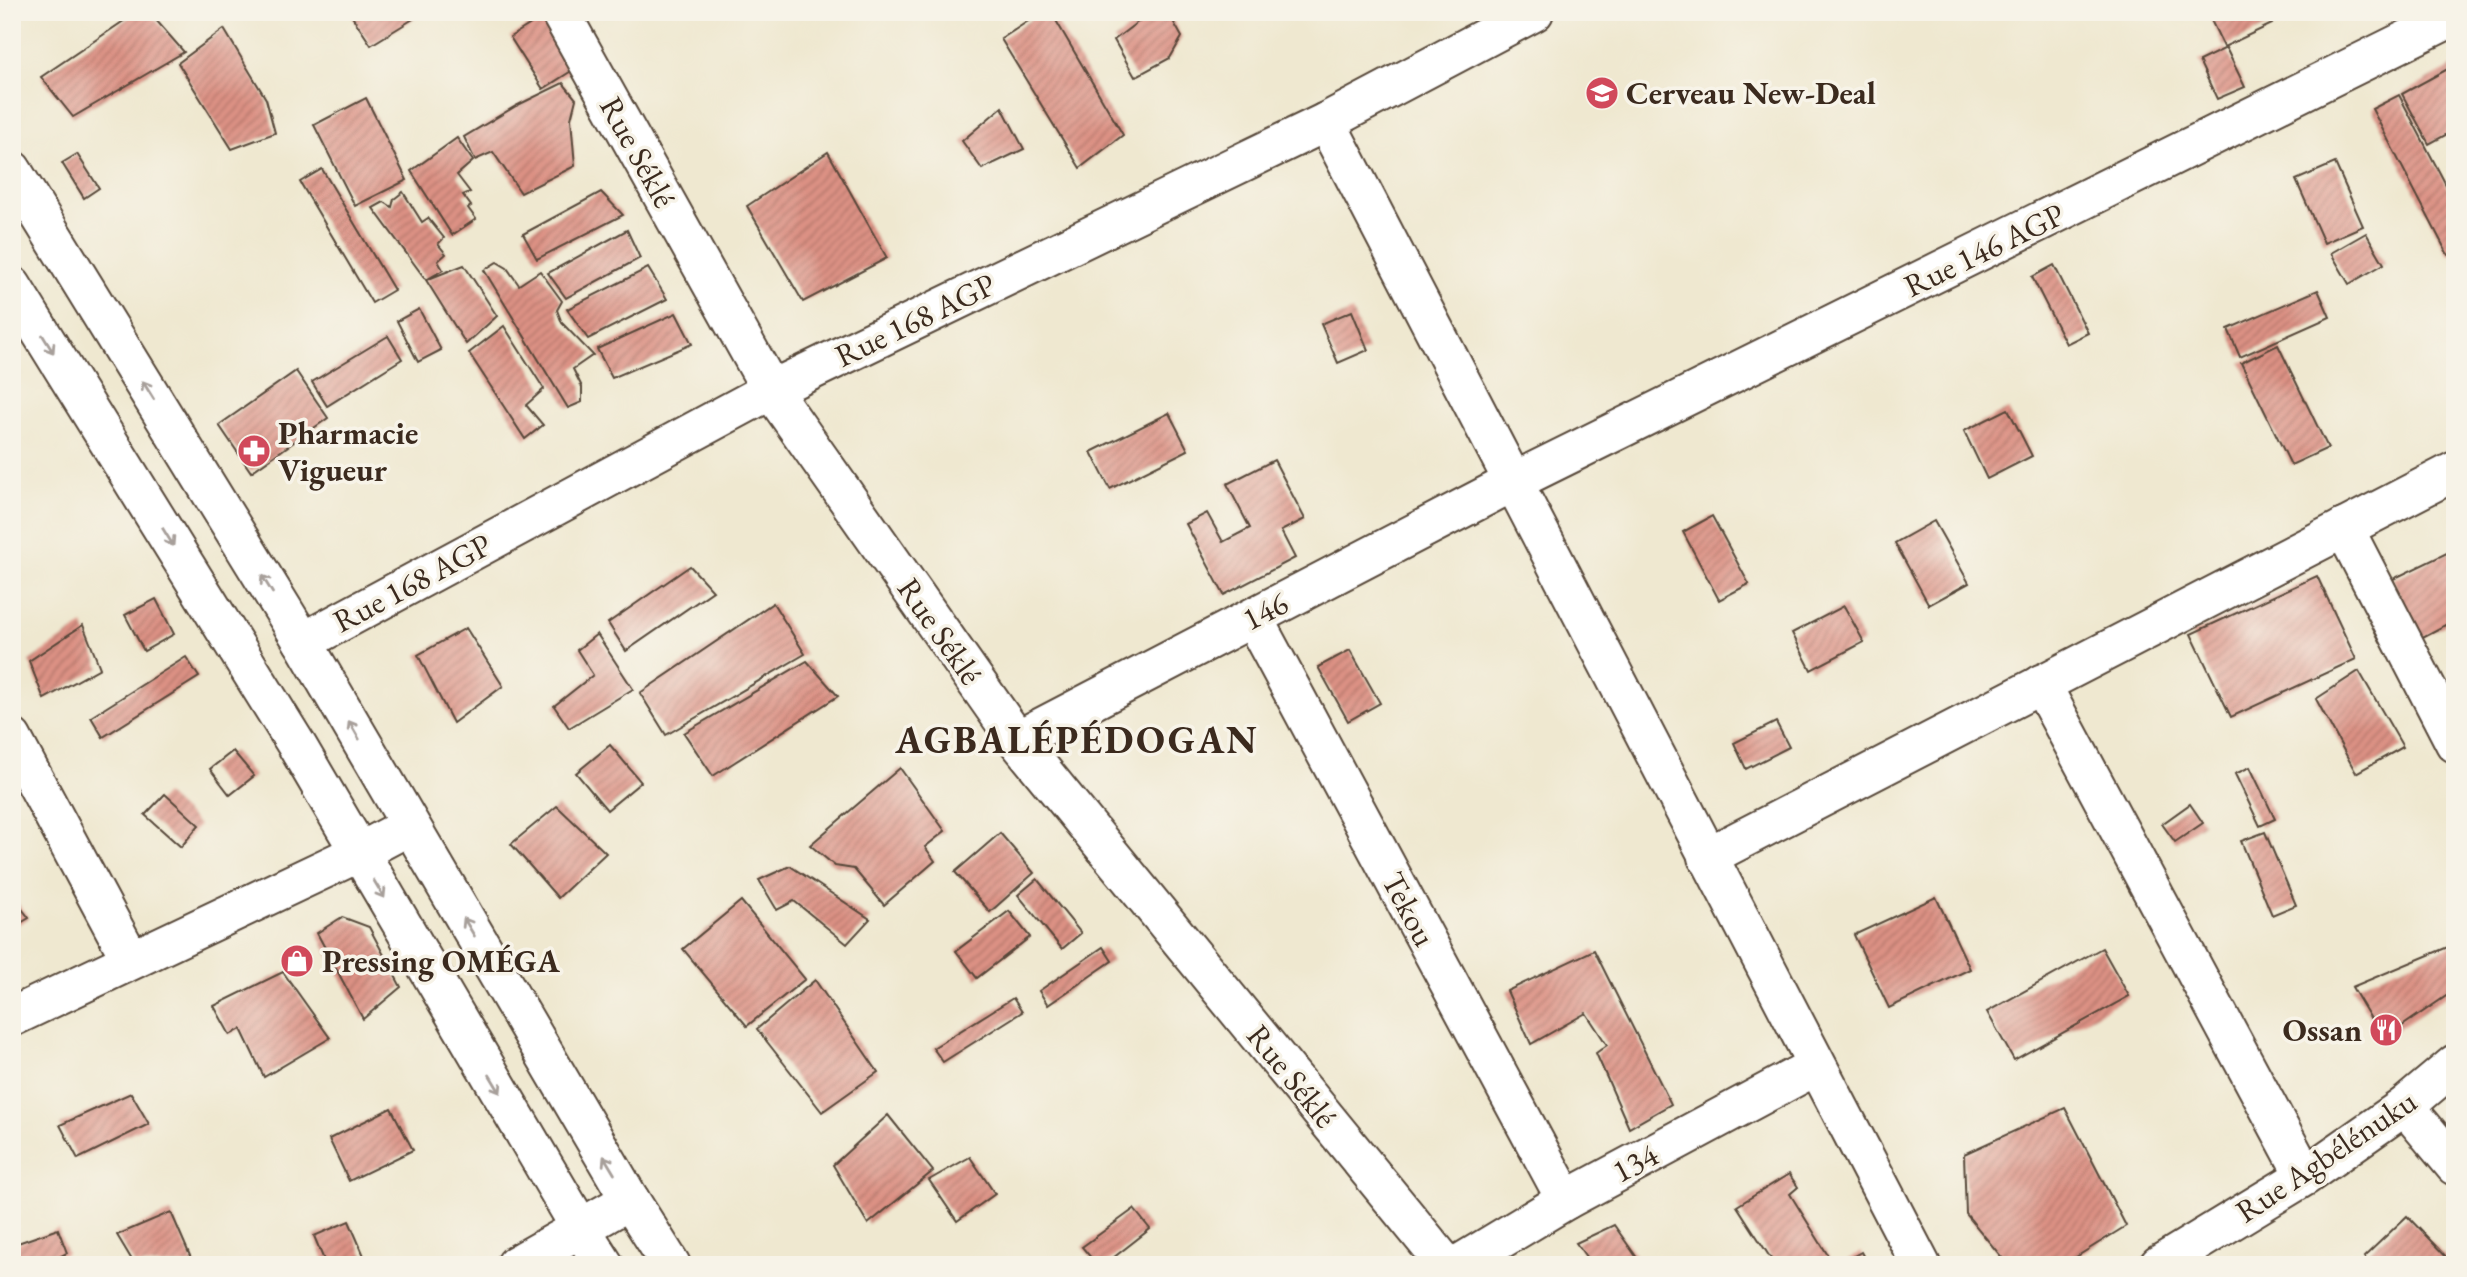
<svg xmlns="http://www.w3.org/2000/svg" width="2467" height="1277" viewBox="0 0 2467 1277" font-family="'EB Garamond',serif">
<defs>
<pattern id="building-hatch" width="6" height="6" patternUnits="userSpaceOnUse" patternTransform="scale(1.75)"><rect width="6" height="6" fill="#dc9184"/><path d="M-1 1l2-2M0 6l6-6M5 7l2-2" fill="none" stroke="#b4776b"/></pattern>
</defs>
<rect width="100%" height="100%" fill="#f7f3e8"/>
<filter id="ink" filterUnits="userSpaceOnUse"><feTurbulence type="fractalNoise" baseFrequency=".0143" numOctaves="2"/><feDisplacementMap in="SourceGraphic" scale="14" xChannelSelector="R" yChannelSelector="G"/><feConvolveMatrix kernelMatrix="1 2 1 2 8 2 1 2 1" color-interpolation-filters="sRGB"/></filter>
<filter id="wash" filterUnits="userSpaceOnUse"><feTurbulence type="fractalNoise" baseFrequency=".00686" numOctaves="4" result="noise"/><feDisplacementMap in="SourceGraphic" scale="28" xChannelSelector="R" yChannelSelector="G"/><feGaussianBlur stdDeviation="1.57" result="paint"/><feColorMatrix in="noise" values="0 0 0 0 0 0 0 0 0 0 0 0 0 0 0 0 0 1.4 0 .05"/><feComposite in="paint" operator="in"/></filter>
<g filter="url(#wash)">
<rect width="100%" height="100%" fill="#efe8d0"/>
<g id="blocks">
<g fill="url(#building-hatch)">
<path d="M137,12h12l35,40 -111,65 -32,-40z"/>
<path d="M349,12h67l2,4 -47,29z"/>
<path d="M1042,12h9l72,123 -43,33 -79,-129z"/>
<path d="M1151,12h17l14,25 -12,21 -35,19 -21,-37z"/>
<path d="M2207,12h60l5,12 -48,23z"/>
<path d="M542,17l34,51 -33,21 -33,-52z"/>
<path d="M224,29l42,70 9,34 -43,16 -54,-86z"/>
<path d="M2226,48l19,39 -28,12 -18,-38z"/>
<path d="M2455,65v65l-26,14 -27,-50z"/>
<path d="M563,83l13,16 -5,20 4,47 -54,27 -28,-41 -18,8 -11,-23 52,-31z"/>
<path d="M2399,95l56,107v50l-7,3 -76,-146z"/>
<path d="M366,98l41,82 -52,26 -41,-81z"/>
<path d="M1002,107l22,42 -42,20 -20,-28z"/>
<path d="M457,138l16,23 -16,14 13,17 -7,3 8,11 -3,2 8,11 -24,16 -41,-64z"/>
<path d="M828,152l59,106 -84,44 -56,-96z"/>
<path d="M77,154l22,34 -15,10 -22,-35z"/>
<path d="M2335,163l28,63 -39,17 -28,-63z"/>
<path d="M322,169l72,121 -22,13 -72,-121z"/>
<path d="M403,192l19,30 6,-4 16,20 -6,6 8,10 -8,7 5,9 -17,10 38,-15 33,51 -31,28 -40,-64 -53,-72 11,-6 8,5 2,-8z"/>
<path d="M601,192l22,23 -86,44 -14,-25z"/>
<path d="M627,230l13,28 -74,40 -18,-25z"/>
<path d="M2366,233l18,31 -35,20 -18,-31z"/>
<path d="M497,262l10,6 12,17 21,-14 22,30 -5,9 5,13 31,32 -20,14 9,18v15l-14,6 -84,-138z"/>
<path d="M2054,265l34,68 -22,11 -34,-67z"/>
<path d="M648,268l19,31 -79,40 -21,-30z"/>
<path d="M2318,290l12,27 -90,40 -12,-28z"/>
<path d="M419,309l22,41 -23,12 -21,-41z"/>
<path d="M1352,311l16,39 -30,13 -17,-39z"/>
<path d="M676,313l16,31 -80,34 -15,-29z"/>
<path d="M504,326l40,63 -18,16 17,20 -18,14 -56,-86z"/>
<path d="M388,336l14,23 -75,47 -15,-24z"/>
<path d="M2278,345l50,103 -37,17 -50,-102z"/>
<path d="M296,371l32,47 -77,54 -32,-47z"/>
<path d="M2008,409l24,47 -45,23 -23,-48z"/>
<path d="M1169,413l19,37 -78,39 -19,-37z"/>
<path d="M1274,460l31,59 -24,12 14,27 -71,37 -38,-71 21,-11 16,29 27,-14 -23,-44z"/>
<path d="M1712,516l37,68 -30,16 -36,-68z"/>
<path d="M1934,521l35,62 -40,22 -34,-62z"/>
<path d="M2455,549v71l-38,20 -24,-61z"/>
<path d="M690,566l23,25 -87,60 -18,-28z"/>
<path d="M2317,576l39,83 -125,58 -40,-83z"/>
<path d="M156,599l18,35 -30,17 -19,-36z"/>
<path d="M773,603l32,51 -139,81 -26,-42z"/>
<path d="M1844,606l20,36 -53,28 -19,-37z"/>
<path d="M83,625l17,43 -56,31 -15,-38z"/>
<path d="M466,628l37,58 -50,37 -35,-68z"/>
<path d="M597,634l36,55 -64,39 -15,-22 39,-31 -16,-25z"/>
<path d="M1350,650l30,53 -32,18 -30,-54z"/>
<path d="M186,657l13,20 -96,60 -12,-20z"/>
<path d="M807,661l31,35 -125,80 -29,-43z"/>
<path d="M2359,671l44,76 -47,26 -40,-74z"/>
<path d="M1776,722l13,25 -43,22 -12,-26z"/>
<path d="M610,745l31,37 -34,28 -31,-37z"/>
<path d="M233,751l21,25 -24,19 -20,-26z"/>
<path d="M2250,767l25,52 -15,7 -25,-52z"/>
<path d="M900,768l45,63 -20,16 10,14 -51,44 -30,-36 -19,-3 -25,-21z"/>
<path d="M165,794l34,31 -18,22 -36,-32z"/>
<path d="M2190,804l13,19 -28,19 -13,-18z"/>
<path d="M557,806l49,47 -48,45 -47,-54z"/>
<path d="M2265,832l31,73 -24,10 -31,-74z"/>
<path d="M1000,833l34,40 -44,39 -35,-40z"/>
<path d="M790,866l80,53 -23,25 -53,-43 -17,9 -18,-30z"/>
<path d="M1037,879l44,54 -19,16 -44,-54z"/>
<path d="M12,896l17,22 -17,10z"/>
<path d="M1936,897l34,72 -81,39 -35,-73z"/>
<path d="M741,901l64,78 -58,47 -64,-77z"/>
<path d="M1009,911l21,26 -53,41 -21,-27z"/>
<path d="M342,917l27,10 32,60 -38,32 -46,-86z"/>
<path d="M2455,944v46l-72,49 -31,-52z"/>
<path d="M1103,947l9,14 -64,44 -9,-14z"/>
<path d="M2102,948l27,48 -115,64 -27,-48z"/>
<path d="M1594,950l77,154 -42,24 -33,-75 11,-8 -21,-32 -55,31 -24,-53z"/>
<path d="M283,972l47,66 -66,39 -23,-48 -11,6 -16,-29z"/>
<path d="M815,980l63,92 -56,40 -65,-83z"/>
<path d="M1013,998l9,14 -79,50 -10,-14z"/>
<path d="M131,1093l18,31 -71,35 -18,-34z"/>
<path d="M391,1108l22,42 -64,31 -20,-42z"/>
<path d="M2065,1108l61,118 -63,39h-55l-42,-51 -2,-60z"/>
<path d="M888,1115l45,56 -65,53 -35,-59z"/>
<path d="M970,1157l25,37 -38,27 -28,-41z"/>
<path d="M1789,1174l9,13 -8,7 39,63 -11,8h-43l-38,-59z"/>
<path d="M1134,1209l16,20 -46,36h-7l-15,-18z"/>
<path d="M171,1212l23,53h-59l-18,-30z"/>
<path d="M2407,1216l47,49h-83l-7,-8z"/>
<path d="M349,1221l19,44h-42l-12,-29z"/>
<path d="M1614,1225l28,40h-50l-16,-22z"/>
<path d="M58,1229l9,24 -23,12h-32v-20z"/>
<path d="M1861,1252l7,13h-30z"/>
</g>
</g>
</g>
<g filter="url(#ink)">
<use href="#blocks" fill-opacity="0" stroke="#564639" stroke-width="2"/>
<g fill="none" stroke-linecap="round" stroke-linejoin="round">
<defs>
<g id="minor">
<path d="M560,12l211,378 246,350 429,525"/>
<path d="M1326,122l595,1143"/>
<path d="M12,170l291,472 327,558 41,65"/>
<path d="M12,286l284,458 285,485 23,36"/>
<path d="M2344,528l111,215"/>
<path d="M1253,618l313,582"/>
<path d="M303,642l468,-252 555,-268 208,-110"/>
<path d="M2041,684l264,492"/>
<path d="M12,738l119,222"/>
<path d="M1017,740l496,-258 942,-466"/>
<path d="M1707,857l748,-386"/>
<path d="M12,1017l346,-164 51,-27"/>
<path d="M2405,1106l50,60"/>
<path d="M516,1265l114,-65"/>
<path d="M1458,1265l108,-65 250,-134"/>
<path d="M2159,1265l146,-89 100,-70 50,-42"/>
</g>
</defs>
<use href="#minor" stroke="#564639" stroke-width="42"/>
<use href="#minor" stroke="#fff" stroke-width="38"/>
</g>
<defs><path id="oneway-shaft" d="M-6 0H5M1.5-3L5.5 0L1.5 3" fill="none" stroke-width="1.6" stroke-linecap="round" stroke-linejoin="round" transform="scale(1.75)"/></defs>
<g stroke="#a79f9a">
<use href="#oneway-shaft" transform="translate(48 344) rotate(58)"/>
<use href="#oneway-shaft" transform="translate(148 390) rotate(-122)"/>
<use href="#oneway-shaft" transform="translate(168 537) rotate(58)"/>
<use href="#oneway-shaft" transform="translate(267 584) rotate(-122)"/>
<use href="#oneway-shaft" transform="translate(354 730) rotate(-120)"/>
<use href="#oneway-shaft" transform="translate(379 889) rotate(59)"/>
<use href="#oneway-shaft" transform="translate(469 927) rotate(-121)"/>
<use href="#oneway-shaft" transform="translate(495 1084) rotate(59)"/>
<use href="#oneway-shaft" transform="translate(609 1165) rotate(-121)"/>
</g>
</g>
<defs>
<symbol id="school-disc" viewBox="-11 -11 22 22"><circle r="9.5" fill="#d1495b" stroke="#f7f3e8"/><path d="M0-5L7-2L0 1L-7-2ZM-4 1L0 2.5L4 1V4Q0 6-4 4Z" fill="#fff"/></symbol>
<symbol id="pharmacy-disc" viewBox="-11 -11 22 22"><circle r="9.5" fill="#d1495b" stroke="#f7f3e8"/><path d="M-2-6h4v4h4v4h-4v4h-4v-4h-4v-4h4Z" fill="#fff"/></symbol>
<symbol id="shop-disc" viewBox="-11 -11 22 22"><circle r="9.5" fill="#d1495b" stroke="#f7f3e8"/><path d="M-5-2.5h2.3a2.7 3.5 0 0 1 5.4 0H5L5.5 6h-11ZM-1.5-2.5h3a1.5 2.3 0 0 0-3 0Z" fill="#fff"/></symbol>
<symbol id="restaurant-disc" viewBox="-11 -11 22 22"><circle r="9.5" fill="#d1495b" stroke="#f7f3e8"/><path d="M-5-6h1v4h1v-4h1v4h1v-4h1v5L-1.5 .5V6h-2V.5L-5-1ZM5-6V6H3V1.5H1.5Q1.5-4 5-6Z" fill="#fff"/></symbol>
</defs>
<g fill-rule="evenodd">
<use href="#school-disc" x="1583" y="74" width="38" height="38"/>
<use href="#pharmacy-disc" x="235" y="432" width="38" height="38"/>
<use href="#shop-disc" x="278" y="942" width="38" height="38"/>
<use href="#restaurant-disc" x="2367" y="1011" width="38" height="38"/>
</g>
<g text-anchor="middle" stroke-width="7" stroke-linejoin="round" paint-order="stroke">
<g font-size="32" font-weight="bold" fill="#3b2a1e" stroke="#f7f3e8" text-anchor="start">
<text x="1626" y="104">Cerveau New-Deal</text>
<text x="278" y="444">Pharmacie<tspan x="278" dy="37">Vigueur</tspan></text>
<text x="322" y="972">Pressing OMÉGA</text>
<text x="2362" y="1041" text-anchor="end">Ossan</text>
</g>
<g font-size="32" fill="#3b2a1e" stroke="#f7f3e8">
<text transform="translate(638 152) rotate(61)" y="11">Rue Séklé</text>
<text transform="translate(1984 250) rotate(-26)" y="11">Rue 146 AGP</text>
<text transform="translate(915 320) rotate(-26)" y="11">Rue 168 AGP</text>
<text transform="translate(412 583) rotate(-28)" y="11">Rue 168 AGP</text>
<text transform="translate(1265 611) rotate(-27)" y="11">146</text>
<text transform="translate(940 631) rotate(55)" y="11">Rue Séklé</text>
<text transform="translate(1409 909) rotate(62)" y="11">Tekou</text>
<text transform="translate(1292 1076) rotate(51)" y="11">Rue Séklé</text>
<text transform="translate(2326 1156) rotate(-34)" y="11">Rue Agbélénuku</text>
<text transform="translate(1635 1163) rotate(-28)" y="11">134</text>
</g>
<g font-size="38" font-weight="bold" letter-spacing="2" fill="#3b2a1e" stroke="#f7f3e8">
<text x="1077" y="753">AGBALÉPÉDOGAN</text>
</g>
</g>
<rect width="2467" height="1277" fill="none" stroke="#f7f3e8" stroke-width="42"/>
</svg>
